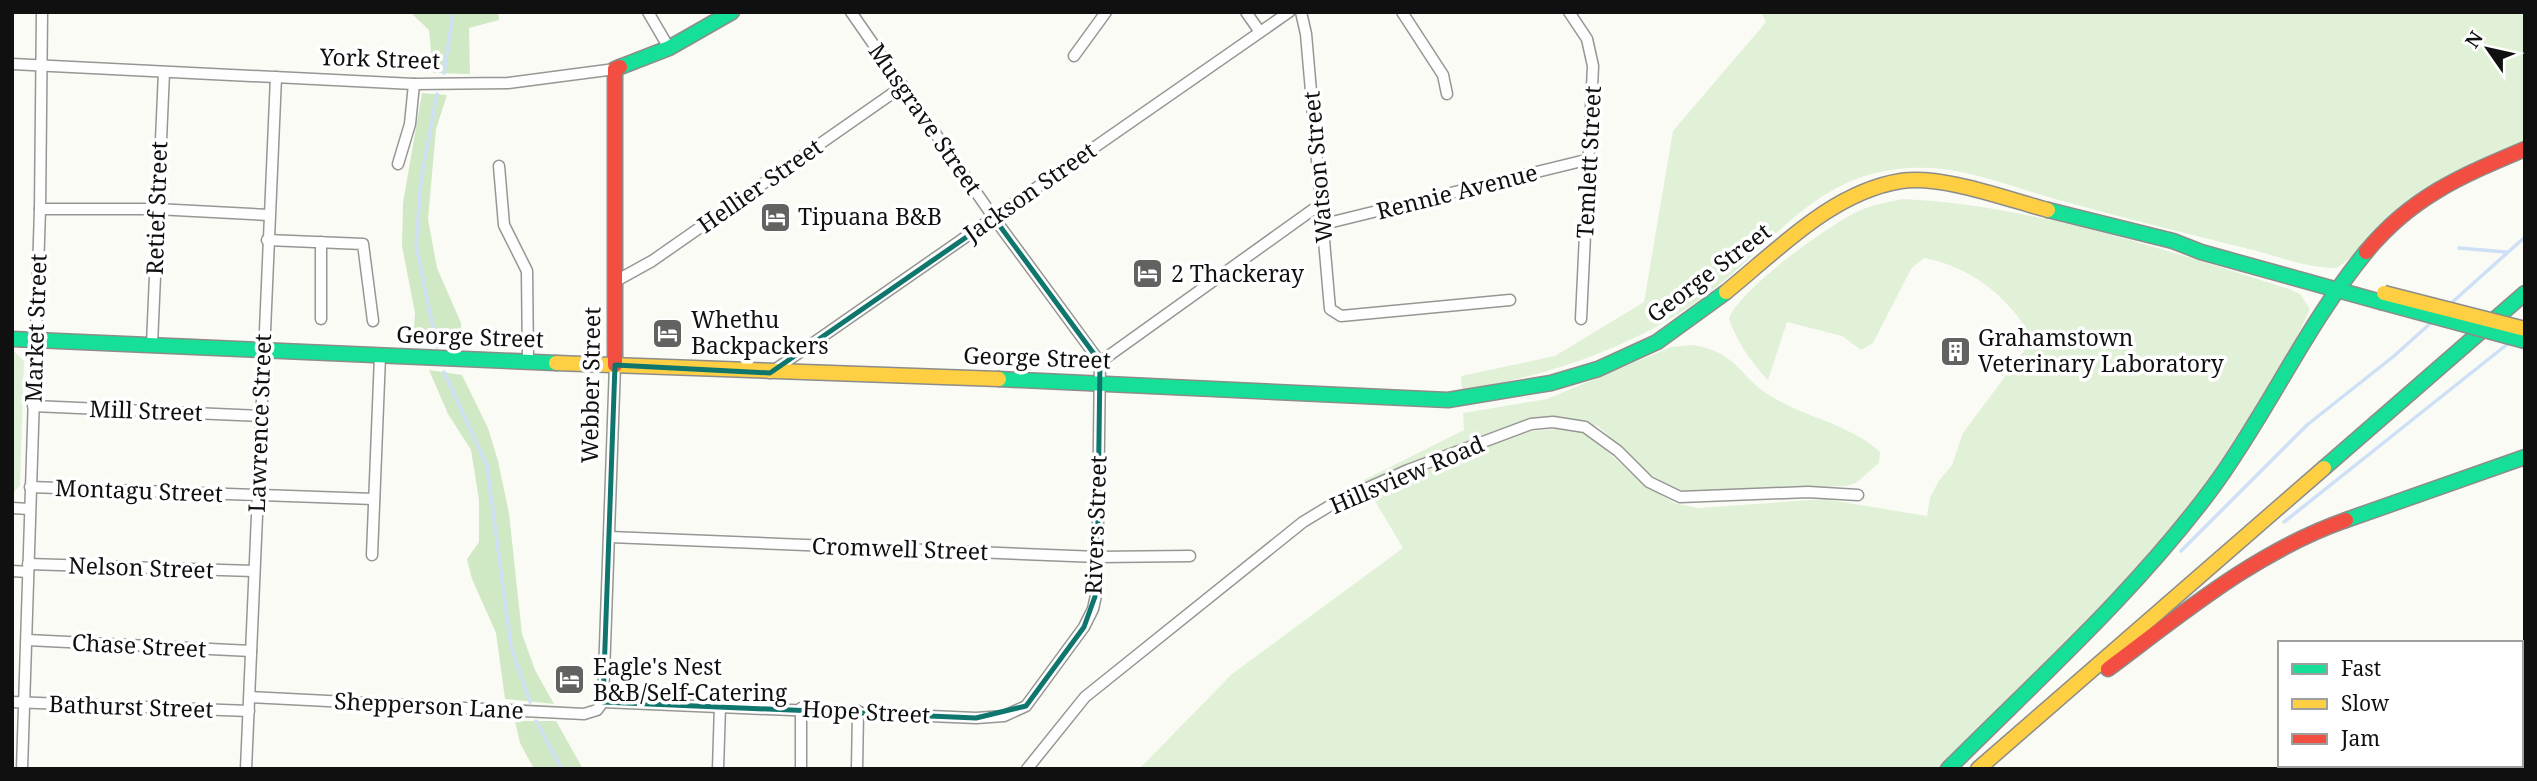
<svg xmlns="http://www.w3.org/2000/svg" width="2537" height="781" viewBox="0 0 2537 781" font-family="'Noto Serif',serif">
<rect width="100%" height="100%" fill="#fbfbf6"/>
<g fill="#e1f1d7">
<path d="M1761,12h764v130l-47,20 -141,106c-28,1 -60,-12 -88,-19 -65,-16 -129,-32 -194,-50 -46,-13 -95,-34 -144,-31 -94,4 -134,73 -201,124 -72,55 -161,83 -248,99l-1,-15 94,-20 89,-54 29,-171 93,-109z"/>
<path d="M1903,199c129,6 263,51 386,90l11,5 10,15 -26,55 -85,130 -52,64 -208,211h-800l93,-95 171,-126 -34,-57 153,-59 35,-3 22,2 15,8 43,40 37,24 24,5 126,-9 103,17 3,-18 8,-16 14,-17 11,-32 61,-82 6,-16c-22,-39 -61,-69 -106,-77l-13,11 -38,74 -12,7 -19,-14 -55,-14 -19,58c-17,-18 -31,-38 -39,-61 8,-28 103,-97 132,-109 13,-6 28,-8 42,-11z"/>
<path d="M1693,345c44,7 46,31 76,50 36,23 79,28 111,57l-1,11 -23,20 -10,3 -157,6 -21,-5 -18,-13 -52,-48 -47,-8 -187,67 -2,-4 102,-51 -1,-17 84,-14 124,-52z"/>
<path d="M12,349l12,12 -4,124 -8,10z"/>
</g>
<g fill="#d1e8c5">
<path d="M410,12h88l1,8 -30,8 1,46 -37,-1 -4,-43z"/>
<path d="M422,93l25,2 -11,34 -8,90 9,49 24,55v27l-48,-7 2,-30 -13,-67 1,-43z"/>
<path d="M429,370l33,5 26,53 10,33 11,52 13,121 13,36 19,34 -49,-5 -9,-66 -24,-54 -5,-20 12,-17v-42l-8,-50 -23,-36z"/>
<path d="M515,721h41l27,48h-49l-14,-26z"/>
</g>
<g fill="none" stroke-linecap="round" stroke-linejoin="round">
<g stroke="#cee0f5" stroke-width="3.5">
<path d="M444,73l9,-61"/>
<path d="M437,94l-16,86 -5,65 21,102"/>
<path d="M2459,248l47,4"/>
<path d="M2448,306l77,-69"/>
<path d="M444,372l43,94 24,181 19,55"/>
<path d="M2284,522l226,-180"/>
<path d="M2181,551l126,-126 87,-69 39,-35"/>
<path d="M536,721l26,48"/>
</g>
<defs>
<g id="street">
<path d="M648,12l21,36"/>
<path d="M851,12l143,206 106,144"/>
<path d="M1246,12l14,20"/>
<path d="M1301,12l5,22 24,275 11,7 169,-16"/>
<path d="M1402,12l41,63 4,19"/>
<path d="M1569,12l18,27 6,27 -12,253"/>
<path d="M1074,56l32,-44"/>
<path d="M12,64l402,20 94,-1 107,-14"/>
<path d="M398,164l12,-40 4,-40"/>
<path d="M499,166l5,59 23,46 1,91"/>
<path d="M40,209h116l112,6"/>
<path d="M1324,224l266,-65"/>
<path d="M267,240l96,4 10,77"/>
<path d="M614,282l38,-21 251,-175"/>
<path d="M321,319v-77"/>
<path d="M152,344l12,-272"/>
<path d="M1100,362l222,-159"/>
<path d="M770,373l519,-361"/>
<path d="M33,406l227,10"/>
<path d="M30,487l344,12"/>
<path d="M12,508l17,1"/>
<path d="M610,537l488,20 92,-1"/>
<path d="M372,555l8,-199"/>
<path d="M28,564l226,7"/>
<path d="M12,571l16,1"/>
<path d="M27,640l224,11"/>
<path d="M250,697l334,17 13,-4 6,-8"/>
<path d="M12,702l237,9"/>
<path d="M603,702l373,16 28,-2 22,-10 58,-79 9,-18 4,-18 3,-229"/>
<path d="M603,702l12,-337"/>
<path d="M22,769l18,-560 2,-197"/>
<path d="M246,769l30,-692"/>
<path d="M718,769l2,-63"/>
<path d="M801,769v-61"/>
<path d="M857,769l1,-58"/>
<path d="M1027,769l58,-72 218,-175 33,-20 72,-32 123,-46 22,-2 32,5 33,24 31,31 31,15 128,-5 50,3"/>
</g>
<g id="fast">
<path d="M620,67l49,-19 63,-36"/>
<path d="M2048,210l125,31 28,11 180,50"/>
<path d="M12,339l544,24"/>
<path d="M999,379l449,21 103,-17 47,-14 59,-27 69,-50"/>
<path d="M2324,468l201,-175"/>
<path d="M2346,520l179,-63"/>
<path d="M1948,769c91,-91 188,-178 265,-282 55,-75 93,-162 153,-235"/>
</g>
<g id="slow">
<path d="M1726,292c52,-42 106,-100 175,-111 43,-6 105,18 147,29"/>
<path d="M556,363l443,16"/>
<path d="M1978,769l346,-301"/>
</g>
<g id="jam">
<path d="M2366,252c45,-55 95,-76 159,-103"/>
<path d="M615,365v-296l5,-2"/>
<path d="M2108,669c75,-56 149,-118 238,-149"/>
</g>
</defs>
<use href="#street" stroke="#969694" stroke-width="13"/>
<use href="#fast" stroke="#8c8c8a" stroke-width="17"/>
<use href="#slow" stroke="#8c8c8a" stroke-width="17"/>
<use href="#jam" stroke="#8c8c8a" stroke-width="17"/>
<use href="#street" stroke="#fefefe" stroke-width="10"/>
<use href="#fast" stroke="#16e098" stroke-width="14"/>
<use href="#slow" stroke="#ffcf43" stroke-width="14"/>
<use href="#jam" stroke="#f24e42" stroke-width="14"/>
<defs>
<path id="fast-bridge" d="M2381,302l144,39"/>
<path id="slow-bridge" d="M2384,293l141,36"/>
</defs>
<use href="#fast-bridge" stroke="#8c8c8a" stroke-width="17" stroke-linecap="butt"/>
<use href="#slow-bridge" stroke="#8c8c8a" stroke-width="17" stroke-linecap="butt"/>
<use href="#fast-bridge" stroke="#16e098" stroke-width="14"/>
<use href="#slow-bridge" stroke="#ffcf43" stroke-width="14"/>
</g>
<path fill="none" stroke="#0f766e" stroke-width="5" stroke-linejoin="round" d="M994,218l106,144 -3,229 -13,36 -58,79 -50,12 -373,-16 12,-337 155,8z"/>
<defs>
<symbol id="hotel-square" viewBox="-11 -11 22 22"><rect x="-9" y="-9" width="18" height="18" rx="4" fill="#626260" stroke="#fff"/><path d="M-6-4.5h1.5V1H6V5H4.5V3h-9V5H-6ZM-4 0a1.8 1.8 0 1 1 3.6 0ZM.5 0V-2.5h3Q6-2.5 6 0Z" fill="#fff"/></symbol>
<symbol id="building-square" viewBox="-11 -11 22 22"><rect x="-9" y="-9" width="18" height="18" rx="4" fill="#626260" stroke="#fff"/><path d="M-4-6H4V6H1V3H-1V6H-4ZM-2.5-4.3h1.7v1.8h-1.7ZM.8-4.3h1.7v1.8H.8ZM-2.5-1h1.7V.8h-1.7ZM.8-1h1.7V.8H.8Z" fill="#fff"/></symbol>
</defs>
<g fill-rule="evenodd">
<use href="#hotel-square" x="758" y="200" width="35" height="35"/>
<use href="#hotel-square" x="1130" y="256" width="35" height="35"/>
<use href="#hotel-square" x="650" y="316" width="35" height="35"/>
<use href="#building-square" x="1938" y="334" width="35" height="35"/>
<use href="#hotel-square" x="552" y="662" width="35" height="35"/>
</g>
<g text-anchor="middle" stroke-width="7" stroke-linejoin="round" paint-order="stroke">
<g font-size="23" fill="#101010" stroke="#fff">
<text transform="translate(380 59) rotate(2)" y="8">York Street</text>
<text transform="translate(925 119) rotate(55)" y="8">Musgrave Street</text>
<text transform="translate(1589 162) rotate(-87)" y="8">Temlett Street</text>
<text transform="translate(1318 167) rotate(-95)" y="8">Watson Street</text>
<text transform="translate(760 186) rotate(-35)" y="8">Hellier Street</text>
<text transform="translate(1030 192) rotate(-35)" y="8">Jackson Street</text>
<text transform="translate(1457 192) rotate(-14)" y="8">Rennie Avenue</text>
<text transform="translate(157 208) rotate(-88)" y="8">Retief Street</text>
<text transform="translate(1709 273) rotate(-37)" y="8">George Street</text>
<text transform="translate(36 328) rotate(-88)" y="8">Market Street</text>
<text transform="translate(470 337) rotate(2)" y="8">George Street</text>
<text transform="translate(1037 358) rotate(2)" y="8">George Street</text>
<text transform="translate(591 385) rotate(-89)" y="8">Webber Street</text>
<text transform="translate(146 411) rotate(2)" y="8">Mill Street</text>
<text transform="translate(260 423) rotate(-88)" y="8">Lawrence Street</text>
<text transform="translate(1407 475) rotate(-23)" y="8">Hillsview Road</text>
<text transform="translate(139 491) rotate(2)" y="8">Montagu Street</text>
<text transform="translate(1096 525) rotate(-88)" y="8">Rivers Street</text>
<text transform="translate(900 549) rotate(2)" y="8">Cromwell Street</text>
<text transform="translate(141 568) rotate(2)" y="8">Nelson Street</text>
<text transform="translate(139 646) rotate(3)" y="8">Chase Street</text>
<text transform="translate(429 706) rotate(3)" y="8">Shepperson Lane</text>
<text transform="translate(131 707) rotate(2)" y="8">Bathurst Street</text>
<text transform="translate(866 712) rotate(3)" y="8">Hope Street</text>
</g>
<g font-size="23" fill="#101010" stroke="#fff" text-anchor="start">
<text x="798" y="225">Tipuana B&amp;B</text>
<text x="1171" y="282">2 Thackeray</text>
<text x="691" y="328">Whethu<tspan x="691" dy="26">Backpackers</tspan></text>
<text x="1978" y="346">Grahamstown<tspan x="1978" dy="26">Veterinary Laboratory</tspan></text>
<text x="593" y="675">Eagle's Nest<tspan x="593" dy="26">B&amp;B/Self-Catering</tspan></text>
</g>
</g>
<rect width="2537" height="781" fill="none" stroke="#101010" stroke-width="28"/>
<rect x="2278" y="641" width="245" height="126" fill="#ffffff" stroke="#9f9f9f" stroke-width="2"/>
<rect x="2292" y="664" width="35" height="10" fill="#16e098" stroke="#9f9f9f" stroke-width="2"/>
<text x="2341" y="676" font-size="21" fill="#101010">Fast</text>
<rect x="2292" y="699" width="35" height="10" fill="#ffcf43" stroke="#9f9f9f" stroke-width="2"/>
<text x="2341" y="711" font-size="21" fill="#101010">Slow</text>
<rect x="2292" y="734" width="35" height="10" fill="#f24e42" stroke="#9f9f9f" stroke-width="2"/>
<text x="2341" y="746" font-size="21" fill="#101010">Jam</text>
<g transform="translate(2488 49) rotate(304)" stroke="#ffffff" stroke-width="5" paint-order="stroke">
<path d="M0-5L12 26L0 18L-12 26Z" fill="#101010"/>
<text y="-10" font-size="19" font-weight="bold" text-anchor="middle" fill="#101010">N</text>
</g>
</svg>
